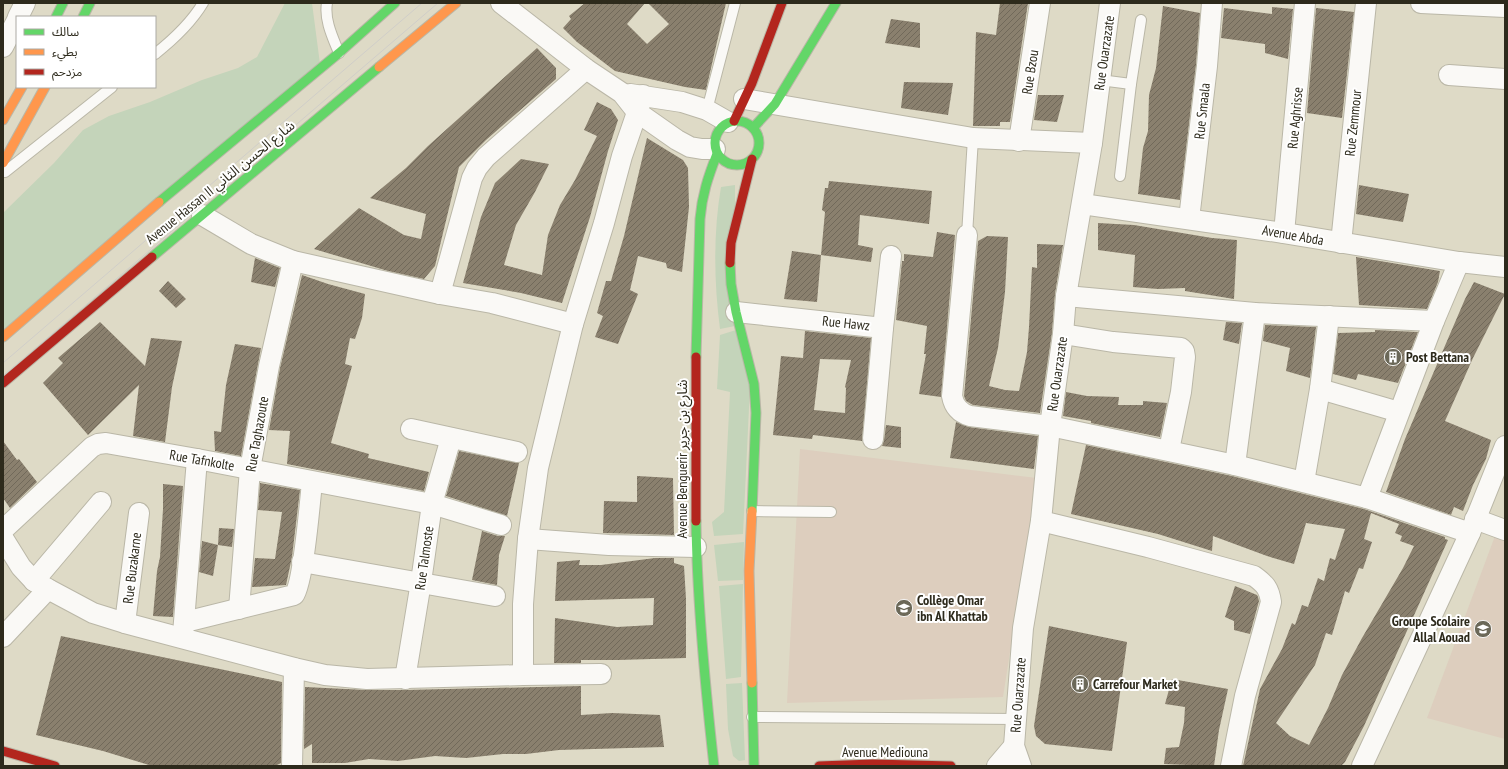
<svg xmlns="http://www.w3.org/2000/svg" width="1508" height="769" viewBox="0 0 1508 769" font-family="'PT Sans Narrow','Noto Sans Arabic',sans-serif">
<defs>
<pattern id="building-hatch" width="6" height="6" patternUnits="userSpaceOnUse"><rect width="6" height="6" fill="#8a806e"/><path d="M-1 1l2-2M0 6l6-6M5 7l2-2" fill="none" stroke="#71695a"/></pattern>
</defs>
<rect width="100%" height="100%" fill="#dedac6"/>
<g fill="#ddcebe">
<path d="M800,449l237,29 -34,219 -216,6z"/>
<path d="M1495,536l10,4v199l-78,-21z"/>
</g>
<g fill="#c4d4ba">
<path d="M285,3h27l8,61 -317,266v-117l51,-50 29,-33 26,-14 41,-14 52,-22 36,-12 19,-11z"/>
<path d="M735,185v141l-15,3c-6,-46 -7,-96 1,-142z"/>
<path d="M736,330l14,57 -7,147 -29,2 -2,-14 12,-10 6,-120 -13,-3 3,-54z"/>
<path d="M744,542l-1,38 -25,1 -4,-36z"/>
<path d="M743,584l-2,93 -15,2 -7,-93z"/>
<path d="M742,683l3,77 -6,1 -6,-5 -5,-27 -2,-45z"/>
</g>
<g fill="url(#building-hatch)" fill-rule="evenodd">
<path d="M585,3h60l-18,21 20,20 22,-20 -21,-21h78l-20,87 -21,-3 -70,-16 -38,-29 -14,-14 8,-9 -2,-3z"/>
<path d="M1000,3h28l-18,119h-10v4h-27l3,-94 20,3z"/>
<path d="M1163,6l37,7 -4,52 -16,135 -42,-6 5,-46 5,-17 1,-36 7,-27z"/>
<path d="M1272,7l21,2 -5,50 -23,-6v-9l-44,-6 3,-30 48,6z"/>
<path d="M1316,8l38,4 -12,106 -35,-5z"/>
<path d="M891,19l29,4v25l-35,-5z"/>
<path d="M537,48l19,20v11l-70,61 -27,27 -24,99 -11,13 -36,-8 -74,-22 45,-41 45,27 17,4 5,-25 -56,-16 36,-30 22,-22z"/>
<path d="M904,82l49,1 -5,32 -47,-7z"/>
<path d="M1038,95h26l-7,27 -23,-2z"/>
<path d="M597,102l14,7 7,11 -10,31 -18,66 -28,86 -41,-10 -58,-10 18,-66 14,-34 26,-24 28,5 -14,28 -19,33 -12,40 38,10 6,-40 12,-30 15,-25 22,-44 -13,-6z"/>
<path d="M647,138l36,22 5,8 1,39 -7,65 -15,-4 -1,-5 -28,-7 -8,34 8,4 -20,50 -23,-7 8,-21 -6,-3 9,-32h5l13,-45z"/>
<path d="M829,181l103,10 -3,33 -69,-9 -2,30 15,3 -2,14 -50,-7 4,-43 -3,-2 3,-22h3z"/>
<path d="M1359,185l50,9 -6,28 -47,-8z"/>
<path d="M1098,223l36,2 78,13 25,2 -3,59 -49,-8v-3l-27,1 -25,-2 2,-32 -37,-5z"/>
<path d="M937,232l18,3 -14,162 -22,-3 7,-40h-2l3,-28 -31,-6 6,-59h2v-7l29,3z"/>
<path d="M987,236l21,1 -3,55 -7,56 -9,38 16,4 14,1 8,-39 2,-25 3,-60 5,1v-24l26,1 -8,49 -3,39 -12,80 -67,-8 -7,-4 -2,-5 14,-155z"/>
<path d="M792,251l29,4 -4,47 -33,-3z"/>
<path d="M1356,257l84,14 -2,11 -11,27 -68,-4z"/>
<path d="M255,258l25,10 -5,19 -24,-5z"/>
<path d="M302,275l26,9 37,10 -3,24 -7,21 -5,-1 -5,26 7,2 -21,77 38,11 -1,4 61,14 -5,19 -137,-27 3,-33 -21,-1 11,-62z"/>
<path d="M168,281l18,18 -10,9 -17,-17z"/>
<path d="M1474,282l31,12 -32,64 -28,63 46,19 -5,19 -13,26 -10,26 -9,-4 -3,8 -65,-23 19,-53 60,-140z"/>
<path d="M100,322l45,44 6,-28 31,3 -10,46 -7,55 -32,-6 6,-51 -51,50 -45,-52 20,-20 -5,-5z"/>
<path d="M1226,322l16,1 -3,21 -16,-4z"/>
<path d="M1265,325l51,2 -6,51 -24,-7 4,-23 -27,-7z"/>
<path d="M1375,330l43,2 -20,51 -40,-9 -2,6 -23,-6 5,-41 37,-1z"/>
<path d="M805,331l66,7 -9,103 -49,-6 -1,4 -39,-4 8,-79 22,2zM820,359l31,1 -6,27 1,1 -1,25 -31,-3z"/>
<path d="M235,344l26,4 -20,108 -26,-5 -1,-20 7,1 5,-47z"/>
<path d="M1066,392l21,4 32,1 -1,8h25v-4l24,2 -7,34 -69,-14v-2l-28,-5z"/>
<path d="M956,422l13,5 69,9 -4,33 -84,-11z"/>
<path d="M886,425l15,2v21l-19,-2 2,-6z"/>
<path d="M3,441l14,19 2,-1 18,23 -27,26 -7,-10z"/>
<path d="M1086,445l146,31 132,33 81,28v2l3,1 -84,186 -19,36 -4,4h-98l17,-77 22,-40 10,-26 3,2 7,-20 6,2 10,-29 6,3 6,-23 5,2 10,-31 -39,-6 -12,41 -27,-8 -54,-20 -1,15 -54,-17 -87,-20zM1371,513l28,11 -4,9 7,3 -2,5 14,5 -11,22 -41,70 -20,37 -14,33 -19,37 -19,-9 -14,-13 39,-58 11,-32 6,2 13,-44 4,2 10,-25 4,1 9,-27 -8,-3z"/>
<path d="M459,451l60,12 -12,53 -61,-20z"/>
<path d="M637,476l36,2 1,57 -71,-2 1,-32 33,1z"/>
<path d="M260,483l40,7 -8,67 -6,28 -34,2 3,-29 20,1 7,-47 -24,-2z"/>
<path d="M163,484l20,2 -10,131 -20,-1 4,-45 3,-14 3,-48z"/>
<path d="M219,528l15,1 -2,18 -14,-2z"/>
<path d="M482,531l16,5h7l-6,19 -2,30 -25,-5z"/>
<path d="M202,541l16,4 -5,31 -14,-4z"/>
<path d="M655,558h19v5l10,3 2,33v59l-68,2h-37v3h-27l1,-45 62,9 36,-2 1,-27 -99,3 2,-39 23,-2 -1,5h22z"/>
<path d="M1235,586l22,9 1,2 1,4 -9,33 -16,-4v-9l-9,-4z"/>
<path d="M1049,626l78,16 -15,109 -67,-7 -9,-8 -2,-10z"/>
<path d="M61,636l221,46 -1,81 -6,3 -126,-1 -46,-14 -67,-16z"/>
<path d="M1172,679l56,10 -9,41 -5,36 -50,-2 2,-16 13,-1 5,-24 1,-16 -20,-3z"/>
<path d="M581,686v29l31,-2 48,2 4,32 -105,3 -33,4h-23l-37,4 -31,-2 -37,5 -29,-2 -24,4h-33v-19l-8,5 1,-62 62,3h37z"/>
</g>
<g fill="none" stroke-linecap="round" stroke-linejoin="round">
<defs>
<g id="lane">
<path d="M327,3c-3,17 6,35 12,50"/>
<path d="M155,54c19,-15 36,-31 48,-51"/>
<path d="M1100,80l31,4"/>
<path d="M707,110l28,-107"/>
<path d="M5,172l107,-85"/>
<path d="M1120,176l11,-92 10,-64"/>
<path d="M967,235l6,-97"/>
<path d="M752,511l79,1"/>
<path d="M752,717l264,2"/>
</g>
<g id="street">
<path d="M501,3l85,66 36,24 15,19 40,28 13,7 12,2h13"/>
<path d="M1421,3l84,4"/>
<path d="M18,17l7,-14"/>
<path d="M3,47l14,-27"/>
<path d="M1449,75l56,4"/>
<path d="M630,94l52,8 25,8 21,12"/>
<path d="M744,99l229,39 119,5"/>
<path d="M1019,141l21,-138"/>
<path d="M1082,204l202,29 175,29 46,5"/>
<path d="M202,215l49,29 42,17 147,33 52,9 81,21"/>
<path d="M1189,219l18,-153 5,-63"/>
<path d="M1284,233l21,-230"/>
<path d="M967,235l-15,161c2,11 8,17 18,20l80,10 185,39 132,33 67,-177 25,-59"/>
<path d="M1341,243l25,-240"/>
<path d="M440,294l32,-116 5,-10 9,-11 100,-88"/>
<path d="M1066,296l189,17 179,8"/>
<path d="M736,312l147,16 8,-72"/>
<path d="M1063,334l50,8 68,6 3,3 1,6 -4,35 -12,58"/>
<path d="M1320,389l79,23"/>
<path d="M411,429l106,23"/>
<path d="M873,439l10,-111"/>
<path d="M1235,465l20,-152"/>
<path d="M1304,482l16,-93 9,-73"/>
<path d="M1367,498l103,35"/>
<path d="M1475,519l30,11"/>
<path d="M1041,521l107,26 106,29c11,8 15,12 17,26l-26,94 -14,70"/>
<path d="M3,530l89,-83 6,-3 8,-1 91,16 235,45 69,21"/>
<path d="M3,538l18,29 13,14 14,8 45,24 32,10 169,45 31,7 42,4 156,-4 78,-1"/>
<path d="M528,539l81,6 87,2"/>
<path d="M302,562l193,34"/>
<path d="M34,581l67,-79"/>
<path d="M239,609l11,-140 19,-103 24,-105"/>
<path d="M185,622l109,-27c9,-11 16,-93 18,-113"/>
<path d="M125,623l14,-110"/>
<path d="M183,634l14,-175"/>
<path d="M3,637l45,-48"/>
<path d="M523,675v-71l5,-65 10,-71 35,-144 31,-101 18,-67 21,-61"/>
<path d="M405,679l16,-97 11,-78 19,-66"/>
<path d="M292,766l2,-98"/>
<path d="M997,766l17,-20"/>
<path d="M1021,766l-7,-20 9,-118 18,-107 9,-95 13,-92 3,-38 26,-153 18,-140"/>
<path d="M1362,766l108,-233 35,-87"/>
</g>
<g id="fast">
<path d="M56,17l7,-14"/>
<path d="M83,17l7,-14"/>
<circle cx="737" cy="143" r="22"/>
<path d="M753,128l22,-24 61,-101"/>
<path d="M159,202l180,-149 56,-50"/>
<path d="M152,257l227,-190"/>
<path d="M730,263l1,21 5,28 18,72 2,29 -4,98"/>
<path d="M696,357l4,-138c2,-24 8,-42 17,-65"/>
<path d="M696,521c1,82 9,164 18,245"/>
<path d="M752,683l2,83"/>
</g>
<g id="slow">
<path d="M379,67l77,-64"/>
<path d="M3,120l19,-33"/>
<path d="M3,163l42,-76"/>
<path d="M3,337l156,-135"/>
<path d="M752,511l-3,60 3,112"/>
</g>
<g id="jam">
<path d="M734,121l18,-38 30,-80"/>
<path d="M730,263l1,-20 21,-84"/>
<path d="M3,383l149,-126"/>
<path d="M696,521v-164"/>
<path d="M3,751l52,15"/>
<path d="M819,766l54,-2 78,2"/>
</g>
</defs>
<use href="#lane" stroke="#bab7a7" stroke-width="12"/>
<use href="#street" stroke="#bab7a7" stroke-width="22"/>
<use href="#fast" stroke="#bab7a7" stroke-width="11"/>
<use href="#slow" stroke="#bab7a7" stroke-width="11"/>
<use href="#jam" stroke="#bab7a7" stroke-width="11"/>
<use href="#lane" stroke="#faf9f6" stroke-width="10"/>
<use href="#street" stroke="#faf9f6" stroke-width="20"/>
<use href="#fast" stroke="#63d668" stroke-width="9"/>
<use href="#slow" stroke="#ff974d" stroke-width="9"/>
<use href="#jam" stroke="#b3261e" stroke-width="9"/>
<g stroke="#d0cec9" stroke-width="1">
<path d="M3,363l419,-360"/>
<path d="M3,376l435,-373"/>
</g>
</g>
<defs>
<symbol id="building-disc" viewBox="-11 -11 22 22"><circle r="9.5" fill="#6b6858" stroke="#fff"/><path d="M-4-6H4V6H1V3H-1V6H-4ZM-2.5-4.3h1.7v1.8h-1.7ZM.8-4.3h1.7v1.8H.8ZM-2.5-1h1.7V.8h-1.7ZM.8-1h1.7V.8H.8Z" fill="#fff"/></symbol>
<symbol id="school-disc" viewBox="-11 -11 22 22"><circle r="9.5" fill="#6b6858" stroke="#fff"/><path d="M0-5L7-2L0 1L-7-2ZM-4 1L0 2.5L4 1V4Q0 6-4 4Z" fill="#fff"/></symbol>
</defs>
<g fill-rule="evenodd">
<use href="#building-disc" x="1383" y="347" width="20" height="20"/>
<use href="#school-disc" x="894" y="598" width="20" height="20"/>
<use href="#school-disc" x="1473" y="619" width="20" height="20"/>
<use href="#building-disc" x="1070" y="674" width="20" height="20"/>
</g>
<g text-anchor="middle" stroke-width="4" stroke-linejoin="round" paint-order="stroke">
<g font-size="14" fill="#2d2a1c" stroke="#fff">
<text transform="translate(1104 53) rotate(-82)" y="5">Rue Ouarzazate</text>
<text transform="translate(1030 72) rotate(-81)" y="5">Rue Bzou</text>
<text transform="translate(1202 111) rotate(-84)" y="5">Rue Smaala</text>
<text transform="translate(1295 118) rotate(-85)" y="5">Rue Aghrisse</text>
<text transform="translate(1353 123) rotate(-84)" y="5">Rue Zemmour</text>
<text transform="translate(220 182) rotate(-39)" y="5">Avenue Hassan II شارع الحسن الثاني</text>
<text transform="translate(1293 235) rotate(10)" y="5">Avenue Abda</text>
<text transform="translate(846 323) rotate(6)" y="5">Rue Hawz</text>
<text transform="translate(1057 374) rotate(-82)" y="5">Rue Ouarzazate</text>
<text transform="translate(257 434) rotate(-80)" y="5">Rue Taghazoute</text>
<text transform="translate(682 459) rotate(-90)" y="5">Avenue Benguerir شارع بن جرير</text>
<text transform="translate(202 460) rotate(10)" y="5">Rue Tafnkolte</text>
<text transform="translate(424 558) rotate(-82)" y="5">Rue Talmoste</text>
<text transform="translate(132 568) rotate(-83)" y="5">Rue Buzakarne</text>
<text transform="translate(1018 695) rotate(-86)" y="5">Rue Ouarzazate</text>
<text x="885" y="757">Avenue Mediouna</text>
</g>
<g font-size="14" font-weight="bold" fill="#2d2a1c" stroke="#fff" text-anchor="start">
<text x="1406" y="362">Post Bettana</text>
<text x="917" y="605">Collège Omar<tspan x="917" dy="16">ibn Al Khattab</tspan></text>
<text x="1470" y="626" text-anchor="end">Groupe Scolaire<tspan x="1470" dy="16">Allal Aouad</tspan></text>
<text x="1093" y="689">Carrefour Market</text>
</g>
</g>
<rect width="1508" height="769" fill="none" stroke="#2d2a1c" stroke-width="8"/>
<rect x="16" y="16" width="140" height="72" fill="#ffffff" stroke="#abaaa4"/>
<rect x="24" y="29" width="20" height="6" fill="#63d668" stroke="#abaaa4"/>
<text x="52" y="36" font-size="12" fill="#2d2a1c">سالك</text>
<rect x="24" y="49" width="20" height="6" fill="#ff974d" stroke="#abaaa4"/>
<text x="52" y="56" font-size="12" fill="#2d2a1c">بطيء</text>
<rect x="24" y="69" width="20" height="6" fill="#b3261e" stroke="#abaaa4"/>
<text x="52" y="76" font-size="12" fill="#2d2a1c">مزدحم</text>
</svg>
